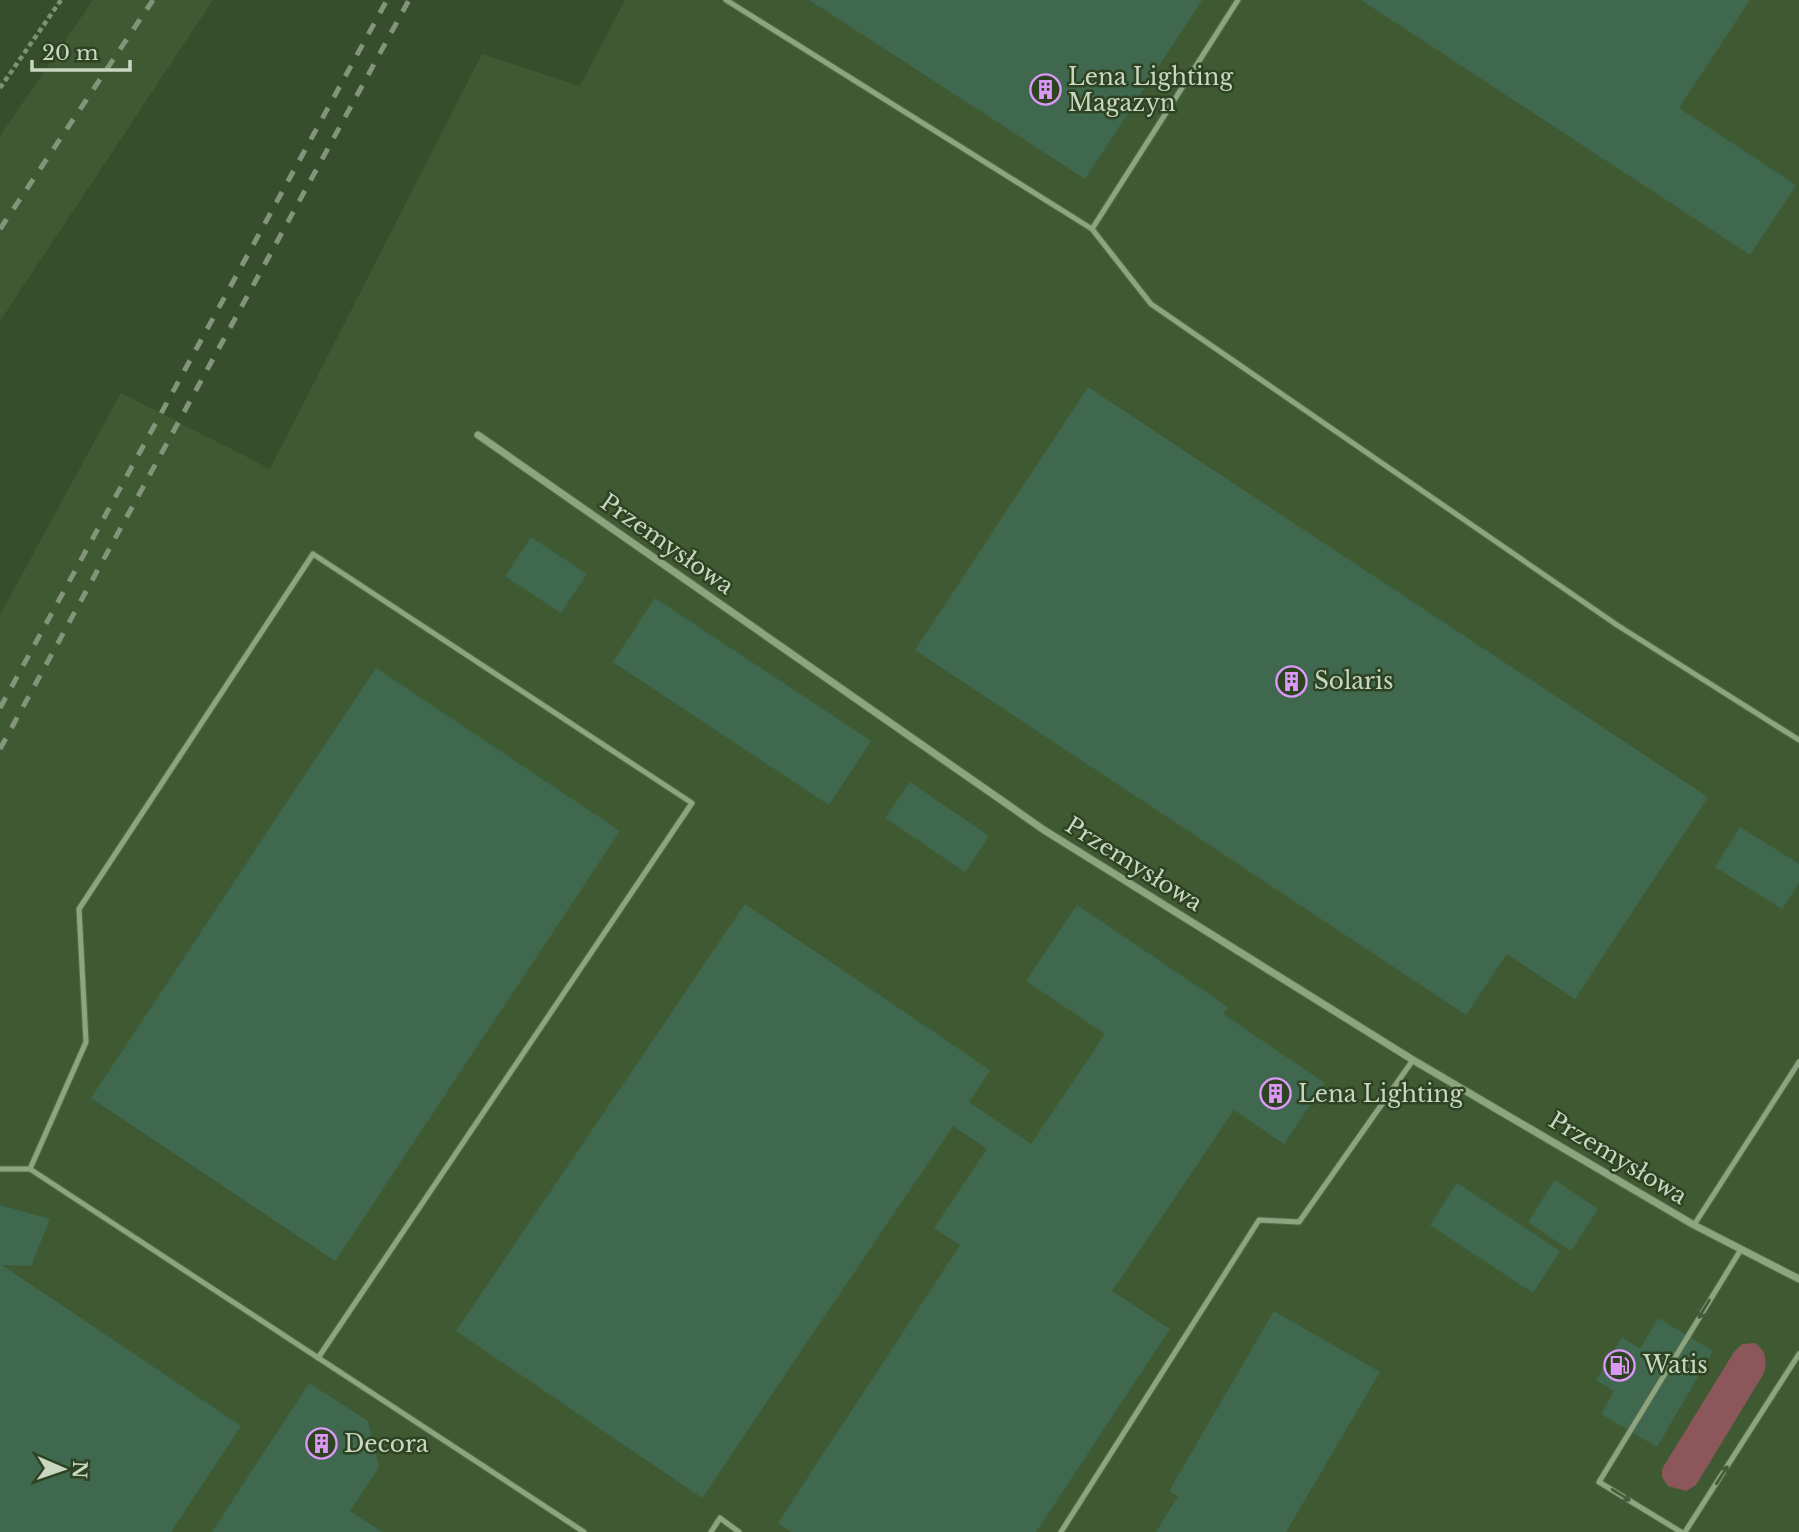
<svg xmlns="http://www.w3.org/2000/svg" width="1799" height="1532" viewBox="0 0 1799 1532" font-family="'Libre Baskerville',serif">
<rect width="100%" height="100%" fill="#374e2c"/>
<g fill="#3f5a32">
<path d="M93,0h120l-213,321v-185z"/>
<path d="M625,0h1174v1532h-1799v-917l121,-222 149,76 212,-415 98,32z"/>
</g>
<path fill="#8c575a" d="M1755,1343c11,8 12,16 9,30l-68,112 -10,6 -18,-5 -6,-9v-8l72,-117 8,-8z"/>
<g fill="#3f684f">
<path d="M809,0h393l-117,179z"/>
<path d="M1361,0h389l-71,108 117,77 -46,70z"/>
<path d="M1088,387l620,410 -133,202 -68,-45 -41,61 -551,-365z"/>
<path d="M531,537l56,37 -26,39 -56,-37z"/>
<path d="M655,598l216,143 -42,64 -216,-143z"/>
<path d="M376,668l244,163 -285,430 -244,-163z"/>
<path d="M910,782l79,54 -24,36 -80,-54z"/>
<path d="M1740,827l59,37v19l-17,26 -67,-42z"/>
<path d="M745,904l245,166 -21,32 62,42 74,-110 -79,-53 51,-76 151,102 -5,7 102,69 -41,61 -50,-34 -122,181 58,38 -134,203h-245l-13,-9 182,-278 -26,-17 53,-79 -34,-23 -251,372 -246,-167z"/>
<path d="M1555,1180l43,29 -27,42 -43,-29z"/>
<path d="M1457,1183l103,68 -27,42 -103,-68z"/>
<path d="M0,1205l50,14 -19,47 -29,-1 239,161 -70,106h-171z"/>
<path d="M1274,1311l106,61 -94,160h-130l22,-36 -9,-5z"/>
<path d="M1658,1318l55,33 -56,96 -56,-33 13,-23 -18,-11 26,-43 18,12z"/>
<path d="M309,1383l59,38 11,46 -29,44 32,21h-170z"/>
</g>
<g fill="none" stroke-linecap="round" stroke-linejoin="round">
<defs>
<g id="lane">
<path d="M726,0l366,229 59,75 466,321 182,115"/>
<path d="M1092,229l146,-229"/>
<path d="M0,1169h30"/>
<path d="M1694,1225l105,-163"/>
<path d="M318,1358l374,-555 -379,-249 -234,355 7,133 -56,127 554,363"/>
<path d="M711,1532l9,-14 19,14"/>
<path d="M1061,1532l198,-312 40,2 114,-162"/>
<path d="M1681,1532l-82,-50 141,-231"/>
<path d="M1685,1532l114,-178"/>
</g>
<path id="street" d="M478,435l566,395 369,230 281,165 105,54"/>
</defs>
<use href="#lane" stroke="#586a4e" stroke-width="7"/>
<use href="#street" stroke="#586a4e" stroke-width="9"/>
<path stroke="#7e9075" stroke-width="4.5" stroke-dasharray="5 3.5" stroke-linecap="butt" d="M0,88l61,-88"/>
<use href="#lane" stroke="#8ba57f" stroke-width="5"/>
<use href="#street" stroke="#8ba57f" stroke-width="7"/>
<g stroke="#82947a" stroke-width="5" stroke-dasharray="12 12" stroke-linecap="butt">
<path d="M0,229l153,-229"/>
<path d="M0,708l387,-708"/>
<path d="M0,749l409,-749"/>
</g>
</g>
<defs><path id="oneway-shaft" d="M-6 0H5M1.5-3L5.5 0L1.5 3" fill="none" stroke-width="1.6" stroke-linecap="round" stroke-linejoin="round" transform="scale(1.75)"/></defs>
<g stroke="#445c39">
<use href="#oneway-shaft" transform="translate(1704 1309) rotate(121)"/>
<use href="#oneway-shaft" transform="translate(1722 1475) rotate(-57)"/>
<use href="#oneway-shaft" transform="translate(1621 1495) rotate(32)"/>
</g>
<defs>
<symbol id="building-ring" viewBox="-11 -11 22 22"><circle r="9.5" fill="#2d4322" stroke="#db99f5" stroke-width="1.5"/><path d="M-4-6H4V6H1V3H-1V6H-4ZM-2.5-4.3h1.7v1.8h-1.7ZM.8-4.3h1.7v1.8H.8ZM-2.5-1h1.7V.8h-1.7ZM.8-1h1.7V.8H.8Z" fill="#db99f5"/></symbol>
<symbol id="fuel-ring" viewBox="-11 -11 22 22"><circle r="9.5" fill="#2d4322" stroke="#db99f5" stroke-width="1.5"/><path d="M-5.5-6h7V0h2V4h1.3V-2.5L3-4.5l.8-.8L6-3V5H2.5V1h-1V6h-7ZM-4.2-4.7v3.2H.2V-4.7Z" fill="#db99f5"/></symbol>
</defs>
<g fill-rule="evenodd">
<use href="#building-ring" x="1028" y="72" width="35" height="35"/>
<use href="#building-ring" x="1274" y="664" width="35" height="35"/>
<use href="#building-ring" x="1258" y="1076" width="35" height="35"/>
<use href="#fuel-ring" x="1602" y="1348" width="35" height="35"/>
<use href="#building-ring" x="304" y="1426" width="35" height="35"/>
</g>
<g text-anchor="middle" stroke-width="5" stroke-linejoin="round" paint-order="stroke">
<g font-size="23" fill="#c8d6c2" stroke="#2d4322" text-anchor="start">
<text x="1068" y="85">Lena Lighting<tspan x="1068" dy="26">Magazyn</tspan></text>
<text x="1314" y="689">Solaris</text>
<text x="1298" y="1102">Lena Lighting</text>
<text x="1643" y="1373">Watis</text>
<text x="344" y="1452">Decora</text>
</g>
<g font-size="23" fill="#c8d6c2" stroke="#2d4322">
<text transform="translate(667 544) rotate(35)" y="8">Przemysłowa</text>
<text transform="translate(1134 864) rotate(32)" y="8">Przemysłowa</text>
<text transform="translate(1618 1158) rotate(31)" y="8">Przemysłowa</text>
</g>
</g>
<g transform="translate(63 1469) rotate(92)" stroke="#2d4322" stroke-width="5" paint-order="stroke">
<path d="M0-5L12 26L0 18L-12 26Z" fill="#c8d6c2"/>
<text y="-10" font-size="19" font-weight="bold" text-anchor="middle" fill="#c8d6c2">N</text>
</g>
<path d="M32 60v10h98v-10" fill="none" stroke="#c8d6c2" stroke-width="3.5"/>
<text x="42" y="60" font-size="21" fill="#c8d6c2" stroke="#2d4322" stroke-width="5" paint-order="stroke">20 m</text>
</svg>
